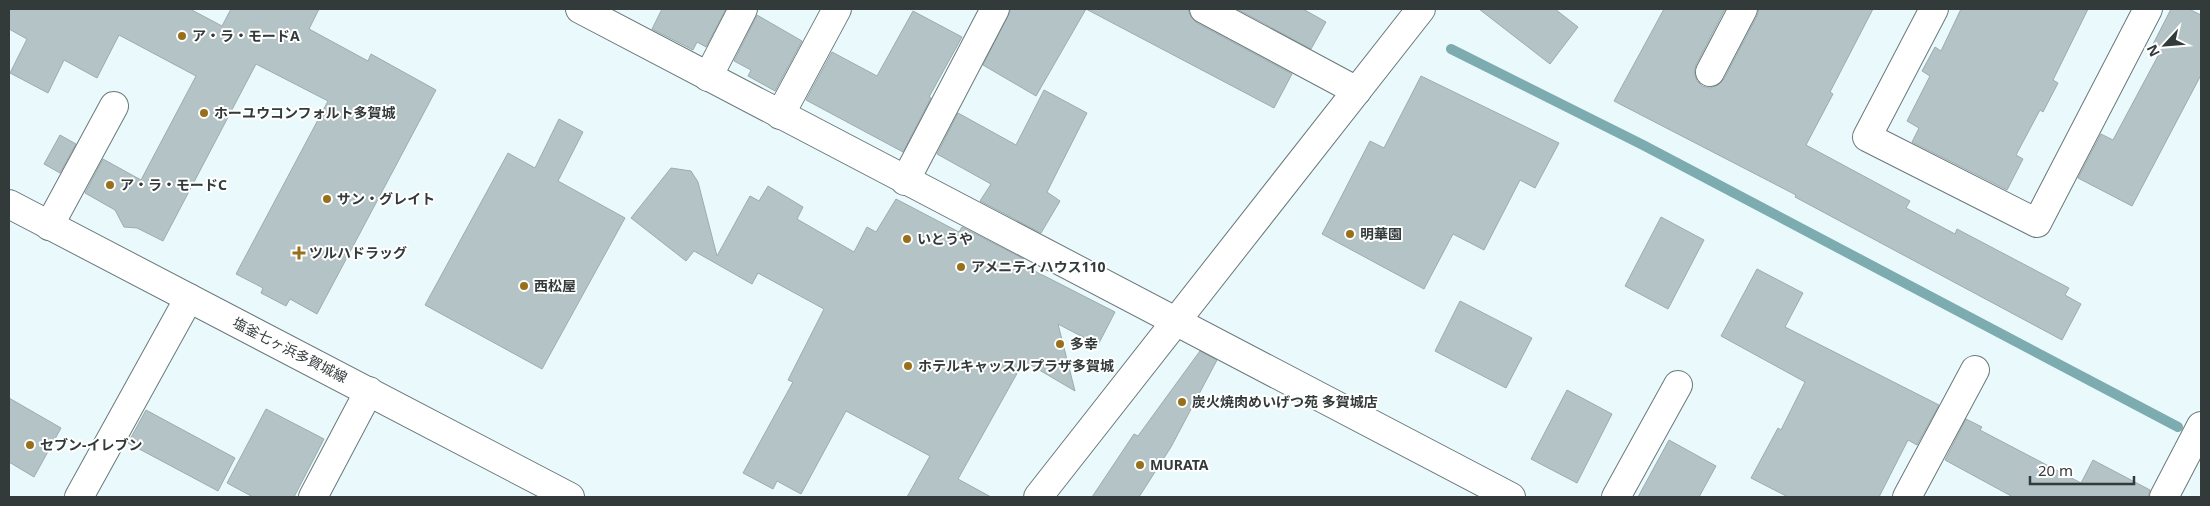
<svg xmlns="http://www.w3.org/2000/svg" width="2210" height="506" viewBox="0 0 2210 506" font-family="'Noto Sans','Noto Sans JP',sans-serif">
<rect width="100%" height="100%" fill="#eafafc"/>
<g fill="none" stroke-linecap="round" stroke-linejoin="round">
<path stroke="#7cabb0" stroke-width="10" d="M1451,49l192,96 535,282"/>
</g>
<g fill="#b4c3c5" stroke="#9dadaf">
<path d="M9,9h181l32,17 9,-17h88l-10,20 59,32 3,-7 65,36 -119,224 -27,-15 -4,7 -25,-13 2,-5 -27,-14 92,-173 -72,-37 -93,177 -26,-13 -13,-1 -9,-17 -30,-17 18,-34 38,21 55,-104 -77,-41 -22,43 -33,-18 -16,33 -38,-20 17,-34 -18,-10z"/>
<path d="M662,9h64l-20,38 -9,-5 -4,8 -41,-21z"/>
<path d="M1011,9h177l3,8 6,6 95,51 -18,34 -188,-99 -50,87 -53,-31z"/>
<path d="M1237,9h66l23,13 -15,27z"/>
<path d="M1479,9h76l23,18 -28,37z"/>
<path d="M1664,9h61l-29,56 -2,7 3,9 5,5 8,2 8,-3 6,-6 33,-63 2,-7h114l-43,83 3,2 -27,51 104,56 -4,7 49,26 2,-5 112,59 -4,7 16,9 -19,36 -267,-143 1,-2 -182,-94z"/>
<path d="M1961,9h127l-35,71 5,3 -15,29 -3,-2 -24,45 7,4 -16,31 -95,-48 7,-14 -12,-7 23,-45 -8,-5 13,-24 6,4z"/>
<path d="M2171,9h18l12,6v60l-69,131 -54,-28 23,-44 12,6 46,-86 -9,-4z"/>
<path d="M913,11l49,26 -33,60 2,1 -28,54 -97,-52 26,-48 45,24z"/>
<path d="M757,15l45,26 -27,50 -27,-15 3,-6 -17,-9z"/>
<path d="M1421,76l138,67 -24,45 -15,-8 -36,70 -31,-16 -29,55 -102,-55 48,-93 14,7z"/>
<path d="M1044,90l43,23 -40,79 13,9 -19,32 -61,-32 11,-17 -54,-30 21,-41 58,32z"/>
<path d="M559,119l24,13 -25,49 67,37 -83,151 -117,-64 83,-152 27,15z"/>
<path d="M60,135l16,9 -16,29 -16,-9z"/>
<path d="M671,168l20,3 7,11 19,74 33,-60 9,5 9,-15 35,21 -6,12 57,33 13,-25 9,5 20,-33 63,33 3,-5 62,32 -3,5 94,48 -17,33 -40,-21 17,67 -51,-30 -66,118 33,18h-84l23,-41 -84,-45 -45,83 -24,-13 -4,8 -30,-16 50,-91 -5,-2 36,-71 -66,-36 -6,11 -58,-33 -8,10 -55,-43z"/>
<path d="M1661,217l43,23 -36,69 -43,-23z"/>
<path d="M1757,269l46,24 -18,34 154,78 -22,40 -9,-5 -29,57h-91l-37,-19 27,-50 3,2 24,-48 -84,-46z"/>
<path d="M1460,301l72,37 -26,50 -71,-37z"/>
<path d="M1200,351l17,9 -46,87 -32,50h-47l42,-63 4,2z"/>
<path d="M1567,390l45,24 -35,69 -46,-24z"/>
<path d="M9,398l52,30 -27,49 -25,-15z"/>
<path d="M266,409l58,30 -30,58h-41l-26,-14z"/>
<path d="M146,410l89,48 -17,33 -90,-48z"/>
<path d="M1966,419l16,8 -2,3 101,53 12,-23 57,30 -2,7h-135l-68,-37z"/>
<path d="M1669,440l47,26 -17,31h-61z"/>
</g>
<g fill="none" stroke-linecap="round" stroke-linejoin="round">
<defs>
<g id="minor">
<path d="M580,9l931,488"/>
<path d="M1204,9l153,82"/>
<path d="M1934,9l-67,128 170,86 111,-214"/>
<path d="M1710,72l33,-63"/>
<path d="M708,77l35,-68"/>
<path d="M780,115l57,-106"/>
<path d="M905,181l90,-172"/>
<path d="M49,226l65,-120"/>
<path d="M79,497l110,-199"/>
<path d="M313,497l56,-106"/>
<path d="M1038,497l383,-488"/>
<path d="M1616,497l62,-112"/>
<path d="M1907,497l68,-127"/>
<path d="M2164,497l37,-71"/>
</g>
<path id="major" d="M9,204l561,293"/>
</defs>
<use href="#minor" stroke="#6a797b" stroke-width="30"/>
<use href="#major" stroke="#6a797b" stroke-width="30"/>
<use href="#minor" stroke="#fff" stroke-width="28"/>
<use href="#major" stroke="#fff" stroke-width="28"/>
</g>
<g fill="#986f1b" stroke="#fff" stroke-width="2">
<circle cx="182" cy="36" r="5"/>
<circle cx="204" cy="113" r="5"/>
<circle cx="110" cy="185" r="5"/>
<circle cx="327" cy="199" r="5"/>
<circle cx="1350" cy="234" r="5"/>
<circle cx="907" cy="239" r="5"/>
<path d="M296.5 245.5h5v5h5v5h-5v5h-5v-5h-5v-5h5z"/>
<circle cx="961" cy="267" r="5"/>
<circle cx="524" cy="286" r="5"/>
<circle cx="1060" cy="344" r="5"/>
<circle cx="908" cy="366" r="5"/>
<circle cx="1182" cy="402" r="5"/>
<circle cx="30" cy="445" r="5"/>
<circle cx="1140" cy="465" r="5"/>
</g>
<g text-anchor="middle" stroke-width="4" stroke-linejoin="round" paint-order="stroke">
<g font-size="14" font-weight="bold" fill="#333a3a" stroke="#fff" text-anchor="start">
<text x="192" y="41">ア・ラ・モードA</text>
<text x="214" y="118">ホーユウコンフォルト多賀城</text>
<text x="120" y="190">ア・ラ・モードC</text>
<text x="337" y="204">サン・グレイト</text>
<text x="1360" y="239">明華園</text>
<text x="917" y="244">いとうや</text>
<text x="309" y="258">ツルハドラッグ</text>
<text x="971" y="272">アメニティハウス110</text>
<text x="534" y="291">西松屋</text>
<text x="1070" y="349">多幸</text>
<text x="918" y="371">ホテルキャッスルプラザ多賀城</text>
<text x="1192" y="407">炭火焼肉めいげつ苑 多賀城店</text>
<text x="40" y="450">セブン-イレブン</text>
<text x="1150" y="470">MURATA</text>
</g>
<g font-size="14" fill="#333a3a" stroke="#fff">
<text transform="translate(290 350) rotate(27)" y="5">塩釜七ヶ浜多賀城線</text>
</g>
</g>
<rect width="2210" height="506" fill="none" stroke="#333a3a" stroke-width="20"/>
<g transform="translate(2165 45) rotate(244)" stroke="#ffffff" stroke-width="4" paint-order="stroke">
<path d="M0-4L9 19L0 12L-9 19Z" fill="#333a3a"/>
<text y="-8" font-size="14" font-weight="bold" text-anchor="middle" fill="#333a3a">N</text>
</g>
<path d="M2030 476v8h104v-8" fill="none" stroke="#333a3a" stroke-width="2.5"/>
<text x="2038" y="476" font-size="15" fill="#333a3a" stroke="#ffffff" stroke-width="4" paint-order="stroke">20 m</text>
</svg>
